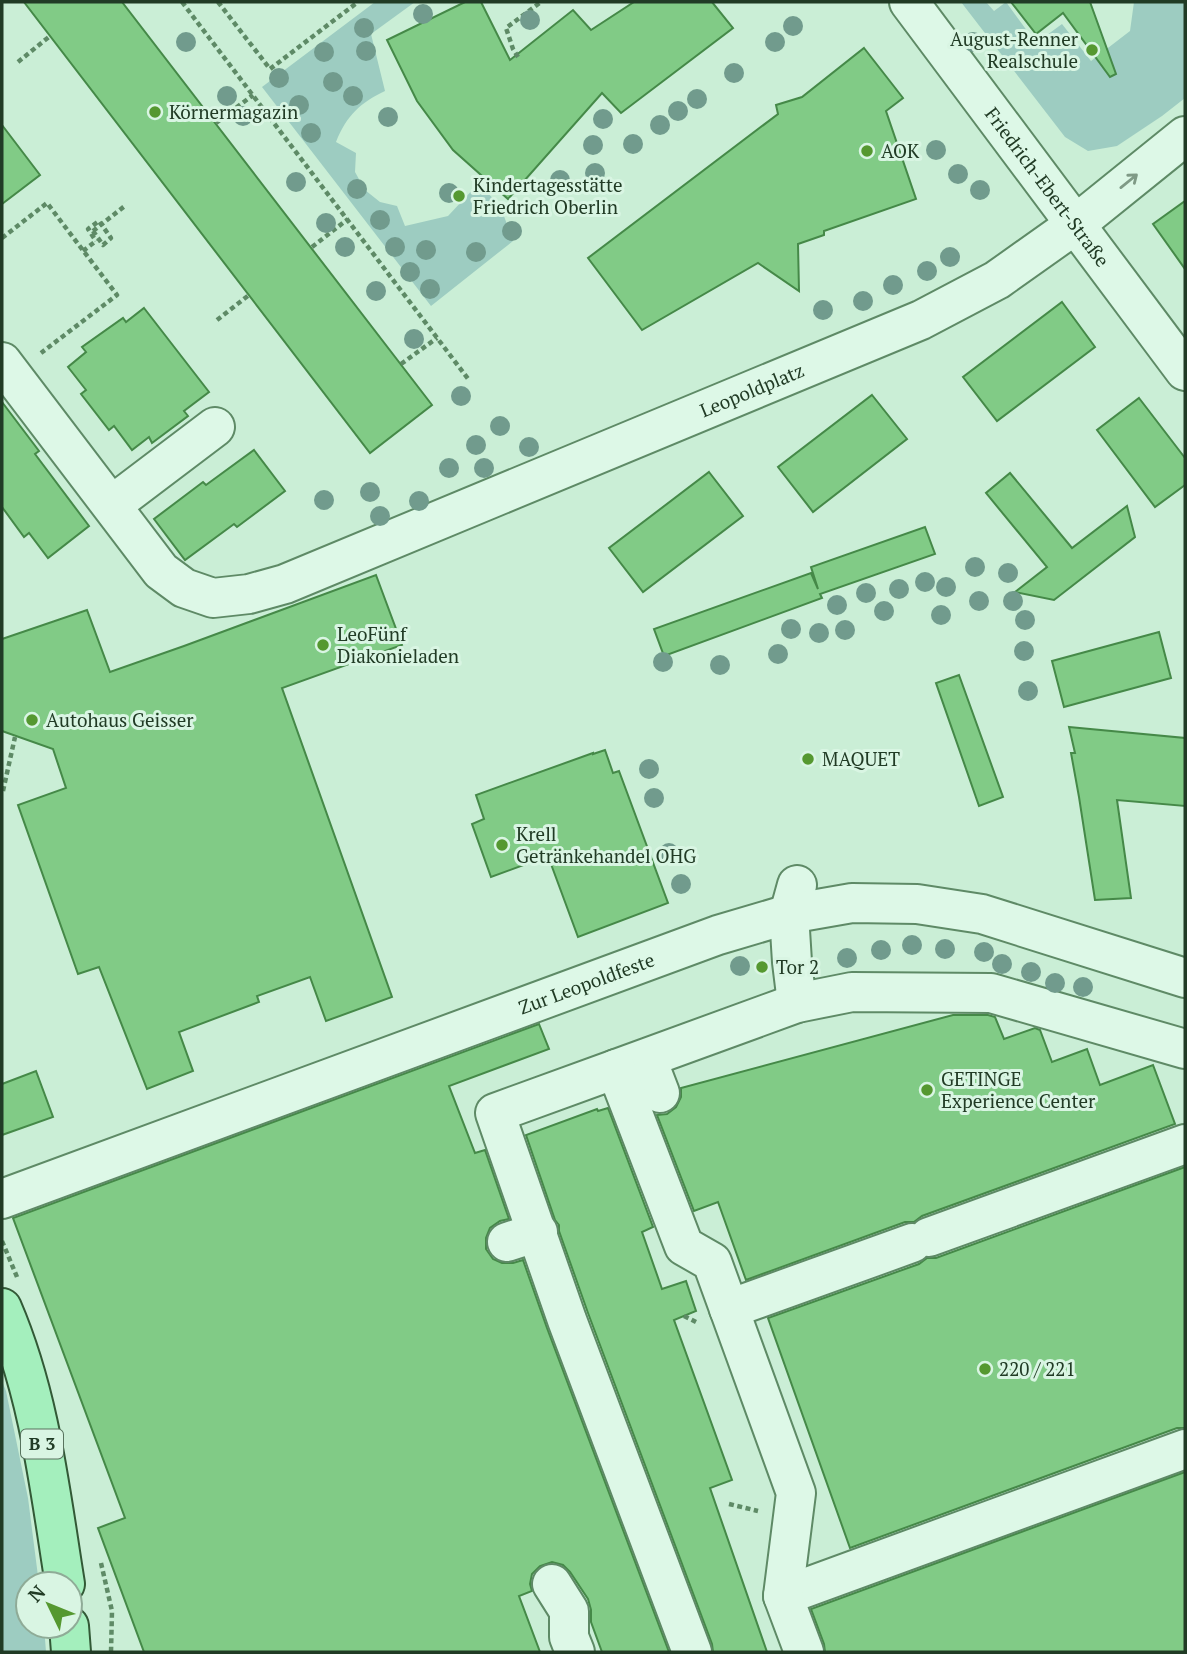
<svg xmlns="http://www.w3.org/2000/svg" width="1187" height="1654" viewBox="0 0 1187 1654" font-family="'PT Serif',serif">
<rect width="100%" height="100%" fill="#caeed6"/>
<g fill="#9dccc1">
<path d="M375,2h40l-44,32 14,57c-25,12 -38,24 -49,51l20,11 -1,19 10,18 15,12 17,4 8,20 43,-10 30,-32 22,21 13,36 -82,65 -169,-219z"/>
<path d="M961,2h25l8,9 12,-9 30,41 26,-19 29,37 39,-30 4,-29h51v96l-23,18 -45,30 -29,5 -23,-14z"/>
<path d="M2,1381l4,10 22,107 11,86h-11v42h16l2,26h-44z"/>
</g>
<g fill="#81cb86" stroke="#458948" stroke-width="2">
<path d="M24,2h98l310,403 -62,48z"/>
<path d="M465,2h16l29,58 63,-50 18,20 43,-28h78l21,26 -112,85 -19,-20 -94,106 -55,-49 -36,-49 -30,-61z"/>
<path d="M1011,2h79l26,72 -6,3 -47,-64 -27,21z"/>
<path d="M864,48l39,50 -17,13 30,88 -92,32v4l-26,9 1,47 -41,-28 -116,67 -54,-72 190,-144 -2,-9 26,-8z"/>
<path d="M2,125l38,50 -38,29z"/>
<path d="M1185,201v68l-32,-45z"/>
<path d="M1062,302l33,45 -98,74 -34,-44z"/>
<path d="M144,308l65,84 -25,19 4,5 -36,27 -3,-6 -17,13 -18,-24 -5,4 -28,-36 5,-4 -18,-23 18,-15 -4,-5 41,-29 3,4z"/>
<path d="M872,395l35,44 -94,73 -35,-45z"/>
<path d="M1139,398l46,60v27l-30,22 -58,-77z"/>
<path d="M2,402l37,49 -4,3 54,72 -41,32 -19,-25 -5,4 -22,-30z"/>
<path d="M254,450l31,41 -48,36 -3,-3 -49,36 -31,-41 49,-37 3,3z"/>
<path d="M709,472l34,44 -100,76 -34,-44z"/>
<path d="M1010,473l62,75 55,-42 8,31 -81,63 -39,-8 32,-25 -61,-74z"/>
<path d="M925,527l10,27 -115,40 2,4 -158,58 -10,-27 157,-56 7,16 -7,-22z"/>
<path d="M376,575l26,70 -120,43 110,309 -66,24 -16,-44 -53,19 2,6 -80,30 14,39 -46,18 -48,-122 -21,7 -60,-169 48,-17 -13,-39 -51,-18v-92l85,-29 23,62 74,-26z"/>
<path d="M1159,632l12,46 -107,29 -12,-46z"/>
<path d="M959,675l44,122 -24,9 -43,-123z"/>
<path d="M1069,727l116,11v68l-68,-6 14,98 -36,2 -16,-103 -8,-44h4z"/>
<path d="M605,750l8,23 6,-2 49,132 -90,34 -30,-81 -57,21 -19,-53 12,-5 -8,-24 117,-42v1z"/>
<path d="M953,1015h35l7,2 9,22 31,-11 5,2 12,32 35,-13 13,36 53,-20 22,59 -253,92 -8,6h-9l-159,58 -28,-78 -24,9 -37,-96 10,-1 9,-7 5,-10v-9z"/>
<path d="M539,1024l10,25 -100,37 26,67 10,-3 24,69 -9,2 -10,7 -4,10v11l7,10 9,4h11l10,-3 24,68 122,324h-67l-11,-30v-12l-3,-11 -18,-27 -7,-7 -11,-3 -12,4 -8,8 -2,10 2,7 -13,5 21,56h-396l-46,-124 27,-10 -112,-300z"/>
<path d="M36,1071l17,46 -51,18v-51z"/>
<path d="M608,1108l45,119 -11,5 20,57 24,-8 10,30 -22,9 58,160 -22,8 57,164h-54l-1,-8 -124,-331 -29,-82v-6l-4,-5 -29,-85 71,-26 1,2z"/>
<path d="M1185,1167v261h-8l-327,120 -82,-230 151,-54 8,-6h9z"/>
<path d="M1185,1472v180h-360l-1,-8 -13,-35z"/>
</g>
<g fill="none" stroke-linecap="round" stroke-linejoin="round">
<defs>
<g id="minor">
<path id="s1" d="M909,2l276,369"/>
<path id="s2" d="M2,362l159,209 23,17 29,10 36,-4 36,-10 636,-264 76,-40 79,-56 109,-88"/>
<path d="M112,505l103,-78"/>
<path d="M797,1003l-5,-41 -3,-48 8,-29"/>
<path d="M647,1059l13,34"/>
<path d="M616,1069l181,-66 55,-11 139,1 194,56"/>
<path id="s3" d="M2,1199l716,-264 71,-21 63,-11 65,1 65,10 203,64"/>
<path d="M929,1237l256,-93"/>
<path d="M507,1242l31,-10"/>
<path d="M729,1309l183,-66"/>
<path d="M552,1584l17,27v26l6,15"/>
<path d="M783,1596l402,-147"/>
<path d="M692,1652l-125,-332 -72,-207 121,-44 68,177 28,16 84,231 -13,103 21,56"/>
</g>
<g id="major">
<path d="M2,1308c38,88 48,183 63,276"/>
<path d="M69,1626l2,26"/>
</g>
</defs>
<use href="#minor" stroke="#5e8a66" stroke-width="42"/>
<use href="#major" stroke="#325936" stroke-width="42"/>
<g stroke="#5e8a66" stroke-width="4.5" stroke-dasharray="5 3.5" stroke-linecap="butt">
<path d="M182,2l287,378"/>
<path d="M218,2l52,67 88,-67"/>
<path d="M518,57l-5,-8 -7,-21 35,-26"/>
<path d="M18,62l32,-26"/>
<path d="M216,123l37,-28"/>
<path d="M93,231l33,-26"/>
<path d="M2,238l45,-35 70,92 -76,58"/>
<path d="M312,247l36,-28"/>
<path d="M83,251l13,-10"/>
<path d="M217,320l32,-25"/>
<path d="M401,364l36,-26"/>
<path d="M3,791l12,-54"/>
<path d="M2,1241l15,36"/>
<path d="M684,1316l12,6"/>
<path d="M729,1504l29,7"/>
<path d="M101,1563l11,48 -1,41"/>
</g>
<use href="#minor" stroke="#ddf8e7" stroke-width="38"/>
<use href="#major" stroke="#a4efbd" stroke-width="38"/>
<path stroke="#5e8a66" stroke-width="4.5" stroke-dasharray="5 3.5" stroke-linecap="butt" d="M93,231l10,14 8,-7 -12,-17 -11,8 8,12"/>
</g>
<g fill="#719b8d">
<circle cx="423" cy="14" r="10"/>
<circle cx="530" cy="20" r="10"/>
<circle cx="793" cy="26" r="10"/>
<circle cx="364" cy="28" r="10"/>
<circle cx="186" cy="42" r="10"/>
<circle cx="775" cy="42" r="10"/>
<circle cx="973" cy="42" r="10"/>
<circle cx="366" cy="51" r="10"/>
<circle cx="324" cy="52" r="10"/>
<circle cx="734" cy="73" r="10"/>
<circle cx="279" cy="78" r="10"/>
<circle cx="333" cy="82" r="10"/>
<circle cx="227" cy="96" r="10"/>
<circle cx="353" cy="96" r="10"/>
<circle cx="697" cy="99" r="10"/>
<circle cx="299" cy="105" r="10"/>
<circle cx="678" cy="111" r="10"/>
<circle cx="243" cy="116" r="10"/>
<circle cx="388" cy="117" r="10"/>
<circle cx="603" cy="119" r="10"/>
<circle cx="660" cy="125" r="10"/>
<circle cx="311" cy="133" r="10"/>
<circle cx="633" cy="144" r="10"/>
<circle cx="593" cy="145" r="10"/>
<circle cx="936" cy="150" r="10"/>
<circle cx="595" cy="173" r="10"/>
<circle cx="958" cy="174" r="10"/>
<circle cx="560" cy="180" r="10"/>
<circle cx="296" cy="182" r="10"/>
<circle cx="357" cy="189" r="10"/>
<circle cx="980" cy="190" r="10"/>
<circle cx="449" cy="193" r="10"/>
<circle cx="380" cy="220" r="10"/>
<circle cx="326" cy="223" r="10"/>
<circle cx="512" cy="231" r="10"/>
<circle cx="345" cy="247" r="10"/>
<circle cx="395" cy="247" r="10"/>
<circle cx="426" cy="250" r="10"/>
<circle cx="476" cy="252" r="10"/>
<circle cx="950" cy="257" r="10"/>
<circle cx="927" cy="271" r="10"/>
<circle cx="410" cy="272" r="10"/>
<circle cx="893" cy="285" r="10"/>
<circle cx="430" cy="289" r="10"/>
<circle cx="376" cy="291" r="10"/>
<circle cx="863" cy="301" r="10"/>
<circle cx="823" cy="310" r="10"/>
<circle cx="414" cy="339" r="10"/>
<circle cx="461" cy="396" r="10"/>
<circle cx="500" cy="426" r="10"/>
<circle cx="476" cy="445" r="10"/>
<circle cx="529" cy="447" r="10"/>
<circle cx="449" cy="468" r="10"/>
<circle cx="484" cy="468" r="10"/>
<circle cx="370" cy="492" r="10"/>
<circle cx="324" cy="500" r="10"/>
<circle cx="419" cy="501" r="10"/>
<circle cx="380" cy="516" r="10"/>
<circle cx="975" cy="567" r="10"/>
<circle cx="1008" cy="573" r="10"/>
<circle cx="925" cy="582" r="10"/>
<circle cx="946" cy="587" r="10"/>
<circle cx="899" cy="589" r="10"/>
<circle cx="866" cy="593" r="10"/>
<circle cx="979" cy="601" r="10"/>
<circle cx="1013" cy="601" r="10"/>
<circle cx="837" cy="605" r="10"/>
<circle cx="884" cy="611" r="10"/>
<circle cx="941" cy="615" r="10"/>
<circle cx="1025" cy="620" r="10"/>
<circle cx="791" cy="629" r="10"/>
<circle cx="845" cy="630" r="10"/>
<circle cx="819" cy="633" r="10"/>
<circle cx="1024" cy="651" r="10"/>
<circle cx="778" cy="654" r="10"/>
<circle cx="663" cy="662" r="10"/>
<circle cx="720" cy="665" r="10"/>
<circle cx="1028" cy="691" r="10"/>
<circle cx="649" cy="769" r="10"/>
<circle cx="654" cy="798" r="10"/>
<circle cx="669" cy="853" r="10"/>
<circle cx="681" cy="884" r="10"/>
<circle cx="912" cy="945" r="10"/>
<circle cx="945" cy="949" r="10"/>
<circle cx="881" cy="950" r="10"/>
<circle cx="984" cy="952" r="10"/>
<circle cx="847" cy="958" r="10"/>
<circle cx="1002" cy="964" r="10"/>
<circle cx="740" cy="966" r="10"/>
<circle cx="1031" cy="972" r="10"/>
<circle cx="1055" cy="983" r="10"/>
<circle cx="1083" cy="987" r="10"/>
</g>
<defs><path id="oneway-shaft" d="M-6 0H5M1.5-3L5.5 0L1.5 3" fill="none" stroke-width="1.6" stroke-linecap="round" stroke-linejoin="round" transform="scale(1.75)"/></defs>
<use stroke="#7f9a86" href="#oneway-shaft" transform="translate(1129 181) rotate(-39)"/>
<g fill="#559830" stroke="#d9f5e3" stroke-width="2.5">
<circle cx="1092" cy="50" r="7"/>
<circle cx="155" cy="112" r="7"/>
<circle cx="867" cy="151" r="7"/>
<circle cx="459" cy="196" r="7"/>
<circle cx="323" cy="645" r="7"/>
<circle cx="32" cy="720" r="7"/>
<circle cx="808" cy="759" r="7"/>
<circle cx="502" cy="845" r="7"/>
<circle cx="762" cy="967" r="7"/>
<circle cx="927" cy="1090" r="7"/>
<circle cx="985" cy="1369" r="7"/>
</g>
<g text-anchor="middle" stroke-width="6" stroke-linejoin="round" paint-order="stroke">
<rect fill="#d9f5e3" stroke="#58735e" stroke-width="2" x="21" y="1429.5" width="42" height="29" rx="5"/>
<g font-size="18" font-weight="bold" fill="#213b25">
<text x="42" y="1450">B 3</text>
</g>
<g font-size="19" fill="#213b25" stroke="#d9f5e3" text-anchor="start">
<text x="1078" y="46" text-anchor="end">August-Renner<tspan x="1078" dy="22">Realschule</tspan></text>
<text x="169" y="119">Körnermagazin</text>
<text x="881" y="158">AOK</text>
<text x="473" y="192">Kindertagesstätte<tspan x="473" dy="22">Friedrich Oberlin</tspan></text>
<text x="337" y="641">LeoFünf<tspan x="337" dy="22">Diakonieladen</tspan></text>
<text x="46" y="727">Autohaus Geisser</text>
<text x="822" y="766">MAQUET</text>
<text x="516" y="841">Krell<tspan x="516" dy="22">Getränkehandel OHG</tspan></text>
<text x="776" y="974">Tor 2</text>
<text x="941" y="1086">GETINGE<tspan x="941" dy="22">Experience Center</tspan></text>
<text x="999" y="1376">220 / 221</text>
</g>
<g font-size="19" fill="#213b25" stroke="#d9f5e3">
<text dy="7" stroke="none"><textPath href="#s1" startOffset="231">Friedrich-Ebert-Straße</textPath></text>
<text dy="7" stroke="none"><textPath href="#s2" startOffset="901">Leopoldplatz</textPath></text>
<text dy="7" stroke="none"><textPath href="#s3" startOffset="623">Zur Leopoldfeste</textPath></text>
</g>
</g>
<rect width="1187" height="1654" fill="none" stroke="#213b25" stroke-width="7"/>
<g transform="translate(49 1605) rotate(313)"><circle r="33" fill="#d9f5e3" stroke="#8fab97" stroke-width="2"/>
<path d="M0-5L12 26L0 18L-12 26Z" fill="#559830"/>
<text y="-10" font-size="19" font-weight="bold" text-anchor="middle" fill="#213b25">N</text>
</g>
</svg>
